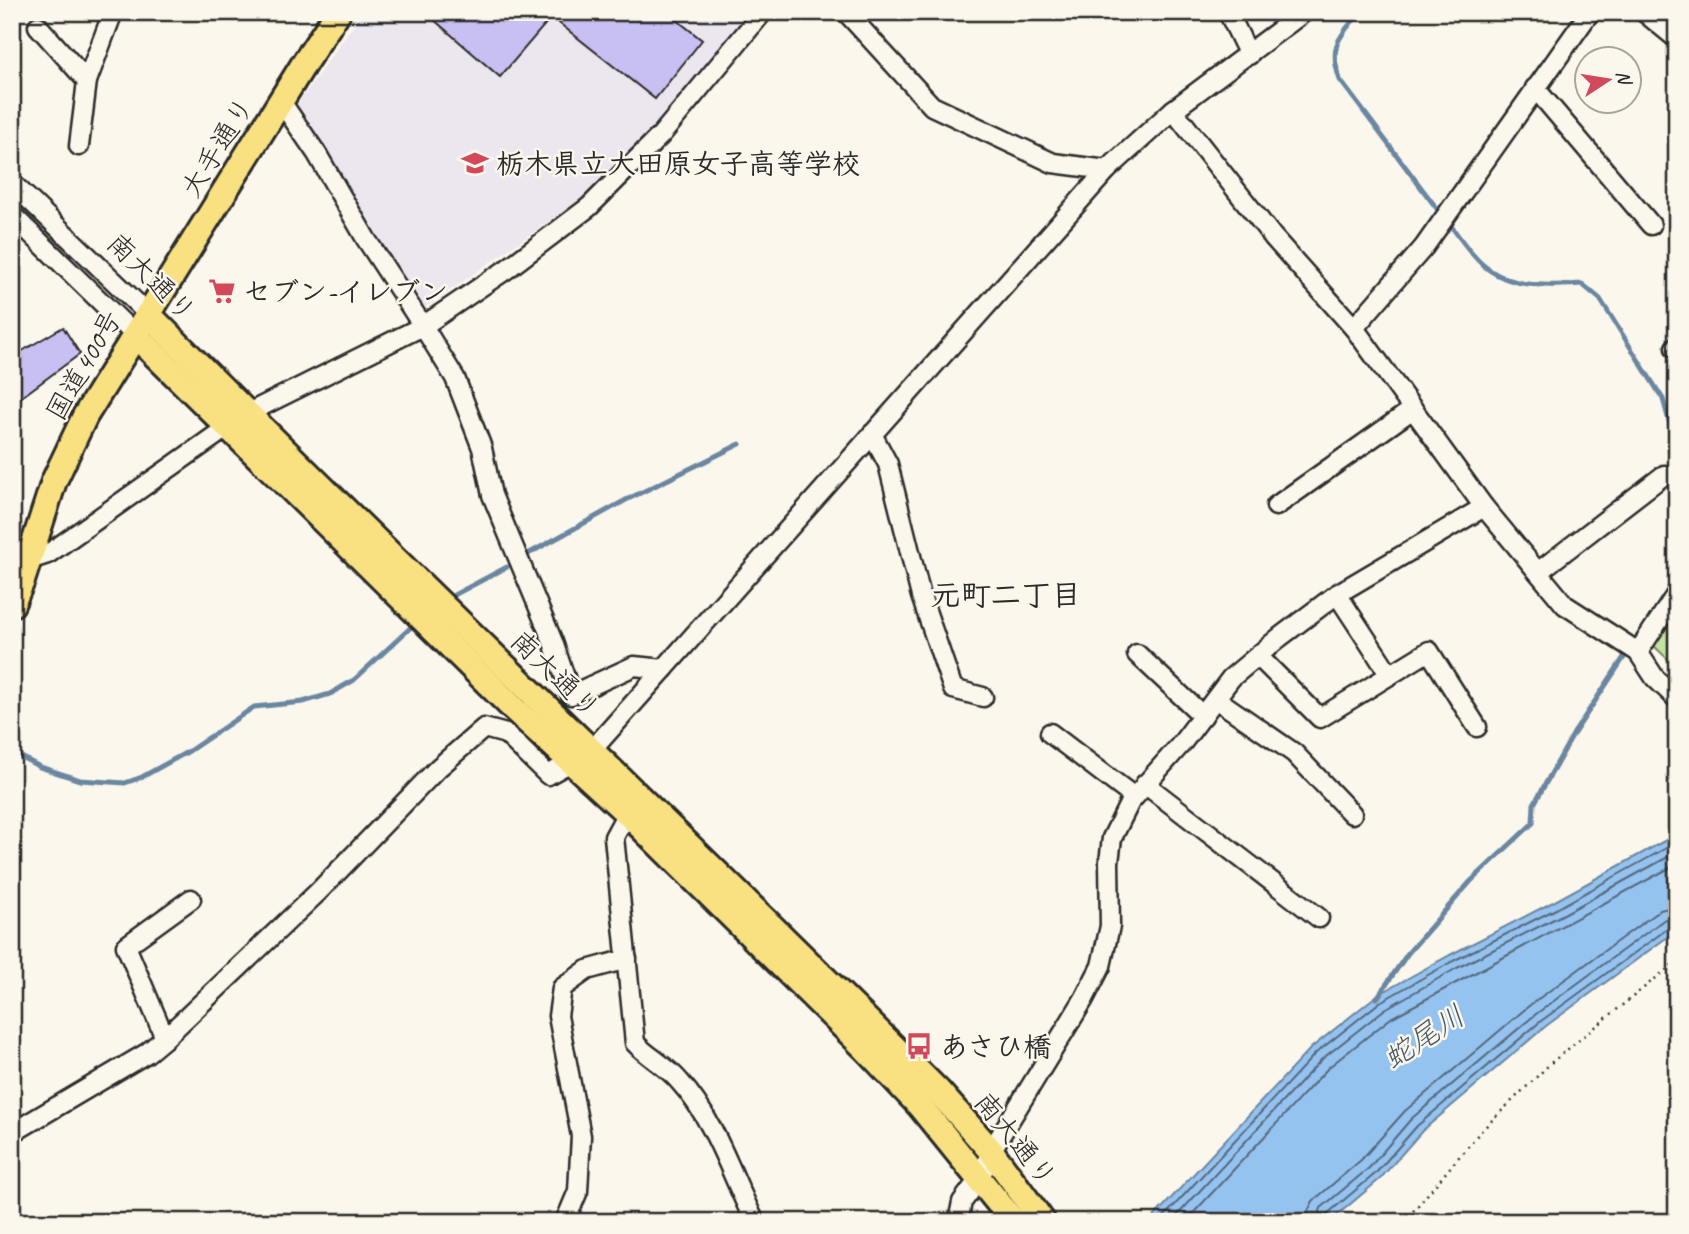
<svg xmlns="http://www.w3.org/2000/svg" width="1689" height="1234" viewBox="0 0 1689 1234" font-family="Caveat,'Klee One',sans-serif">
<rect width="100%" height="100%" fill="#fbf7ec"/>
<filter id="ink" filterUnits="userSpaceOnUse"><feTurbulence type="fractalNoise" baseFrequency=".0143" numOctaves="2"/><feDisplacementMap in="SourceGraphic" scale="14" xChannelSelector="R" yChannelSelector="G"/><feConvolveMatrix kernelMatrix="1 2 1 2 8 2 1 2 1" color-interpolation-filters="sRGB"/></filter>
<g filter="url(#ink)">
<path fill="#ece6ee" d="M363,12h393l-104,117 -68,68 -161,112 -127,-203z"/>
<path fill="#c2e49e" stroke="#768864" stroke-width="2" d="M1677,607v61l-25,-24z"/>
<path fill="#95c3f0" stroke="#6b86a1" stroke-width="2" d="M1677,834v96l-131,96 -124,105 -42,48 -51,43h-180l162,-174 65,-52 74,-41 105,-54z"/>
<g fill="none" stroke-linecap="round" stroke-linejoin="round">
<g stroke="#55687a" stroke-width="2">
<path d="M1159,1222l157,-169 64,-51 73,-41 105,-53 119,-66"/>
<path d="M1171,1222l151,-163 63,-50 72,-41 105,-53 115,-63"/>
<path d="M1185,1222l144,-155 62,-49 286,-154"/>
<path d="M1306,1222l2,-11 5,-10 48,-41 44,-49 125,-106 130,-95 17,-4"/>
<path d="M1317,1222l4,-14 48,-40 42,-49 125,-105 129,-95 12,-3"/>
<path d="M1325,1222l2,-8 48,-40 42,-48 124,-105 129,-94 7,-2"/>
</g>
<g stroke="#6b86a1" stroke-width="5">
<path d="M1360,12c-21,26 -32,34 -20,68l101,134"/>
<path d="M1448,222c11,14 21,31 35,43 28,24 64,21 99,19l18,15 63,100 14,51"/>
<path d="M528,554l98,-54 114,-56"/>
<path d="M454,595l53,-28"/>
<path d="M12,752l28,15 40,13 45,3 17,-6 47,-26 65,-44 49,-5 27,-8 24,-14 56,-52"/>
<path d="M1377,998l31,-45 63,-72 62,-58 1,-19 40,-71 103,-156"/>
</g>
</g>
<g fill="#c8c0f2" stroke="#2b2b2b" stroke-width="2">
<path d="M425,12h112l11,9 -48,56z"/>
<path d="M567,12h100l35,28 -47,59 -96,-76z"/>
<path d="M63,327l17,27 -68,50v-47z"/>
</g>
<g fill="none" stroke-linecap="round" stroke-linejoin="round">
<defs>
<g id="minor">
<path d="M846,12l86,94 121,57 54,7"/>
<path d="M1228,12l21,43"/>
<path d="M1644,12l33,27"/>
<path d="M38,26l49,55"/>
<path d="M1535,88l116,137"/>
<path d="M280,100l37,54 49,85 57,87 32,52 27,70 10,47 61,147 18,53 63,-29 30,3"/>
<path d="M1173,110l100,127 81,91 130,179 81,98 73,47 17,26 22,21"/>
<path d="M79,146l8,-65 26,-69"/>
<path d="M12,183l136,131"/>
<path d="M12,215l124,121"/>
<path d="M1354,328l70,-81 166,-235"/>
<path d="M1675,348l2,-2"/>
<path d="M872,434l16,30 33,132 32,93 30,8"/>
<path d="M1276,506l137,-97"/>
<path d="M12,561l17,-1 19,-6 198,-140 177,-88 84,-57 82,-62 72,-72 102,-123"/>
<path d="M1538,572l126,-97"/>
<path d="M1337,594l53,81"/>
<path d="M1638,652l39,-59"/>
<path d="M1137,654l66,62"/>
<path d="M1258,656l62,62 109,-67 48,76"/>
<path d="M1216,699l78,54 58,61"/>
<path d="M1050,733l84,64"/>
<path d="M1145,784l174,134"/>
<path d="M627,813l-13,24 21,206c13,14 32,23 45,39 36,40 51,93 75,140"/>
<path d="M165,1038l-39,-92 65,-47"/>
<path d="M12,1133l135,-80 18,-15 153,-146 120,-124 46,-40 22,6 42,41 44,-25 515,-580 66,-60 131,-98"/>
<path d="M565,1222l13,-31 3,-55 -23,-120 4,-28 25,-18 40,-11"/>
<path d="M958,1222l4,-20 18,-24 11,-27 93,-152 17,-33 9,-40 -1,-64 3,-24 18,-36 52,-59 49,-65 49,-41 57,-43 147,-87"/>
</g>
<g id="highway">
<path d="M148,314c260,263 529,516 790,777l53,60 52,71"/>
<path d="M136,336l378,373 113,104 239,236 54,57 94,116"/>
<path d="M12,604l10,-23 32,-100 31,-65 220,-354 33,-50"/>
</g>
</defs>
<use href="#minor" stroke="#2b2b2b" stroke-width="23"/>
<use href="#highway" stroke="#2b2b2b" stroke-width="30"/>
<path stroke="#2b2b2b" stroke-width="2.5" stroke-dasharray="2 5" stroke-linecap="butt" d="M1404,1222l76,-90 72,-70 125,-101"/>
<use href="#minor" stroke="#fbf7ec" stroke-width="18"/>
<use href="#highway" stroke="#f9e181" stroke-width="24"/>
</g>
</g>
<defs>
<symbol id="school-bare" viewBox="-9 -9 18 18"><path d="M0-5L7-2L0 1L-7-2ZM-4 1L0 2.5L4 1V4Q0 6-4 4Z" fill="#d1495b" stroke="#fbf7ec" stroke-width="2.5" paint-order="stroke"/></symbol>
<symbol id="supermarket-bare" viewBox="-9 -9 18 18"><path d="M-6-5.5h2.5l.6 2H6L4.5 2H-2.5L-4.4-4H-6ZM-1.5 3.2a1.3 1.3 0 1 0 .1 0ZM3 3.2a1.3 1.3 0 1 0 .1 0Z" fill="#d1495b" stroke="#fbf7ec" stroke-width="2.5" paint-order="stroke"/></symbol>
<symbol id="bus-bare" viewBox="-9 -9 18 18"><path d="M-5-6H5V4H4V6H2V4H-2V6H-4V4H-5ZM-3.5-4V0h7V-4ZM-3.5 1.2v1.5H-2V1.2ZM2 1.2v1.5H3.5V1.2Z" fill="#d1495b" stroke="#fbf7ec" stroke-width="2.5" paint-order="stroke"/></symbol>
</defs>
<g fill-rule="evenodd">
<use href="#school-bare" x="456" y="144" width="38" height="38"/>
<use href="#supermarket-bare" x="203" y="272" width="38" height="38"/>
<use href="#bus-bare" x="900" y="1027" width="38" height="38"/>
</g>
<g text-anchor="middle" stroke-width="5" stroke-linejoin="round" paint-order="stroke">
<g font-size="28" fill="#2b2b2b" stroke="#fbf7ec">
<text transform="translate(217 147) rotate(-58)" y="10">大手通り</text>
<text transform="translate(152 277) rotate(45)" y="10">南大通り</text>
<text transform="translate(83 365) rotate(-60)" y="10">国道400号</text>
<text transform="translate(556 674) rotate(44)" y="10">南大通り</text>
<text transform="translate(1016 1139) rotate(51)" y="10">南大通り</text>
</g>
<g font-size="28" font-weight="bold" fill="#2b2b2b" stroke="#fbf7ec" text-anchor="start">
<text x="496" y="173">栃木県立大田原女子高等学校</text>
<text x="243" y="301">セブン-イレブン</text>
<text x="940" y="1056">あさひ橋</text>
</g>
<g font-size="30" font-weight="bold" fill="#2b2b2b" stroke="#fbf7ec">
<text x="1006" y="605">元町二丁目</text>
</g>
<g font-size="30" font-style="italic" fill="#4b5966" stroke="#fbf7ec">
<text transform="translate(1424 1037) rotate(-33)" y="10">蛇尾川</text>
</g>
</g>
<rect width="1689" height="1234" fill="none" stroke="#fbf7ec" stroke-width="42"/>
<rect x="21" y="21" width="1647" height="1192" fill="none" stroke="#2b2b2b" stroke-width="2.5" filter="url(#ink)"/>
<g transform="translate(1608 80) rotate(78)"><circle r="33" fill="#fbf7ec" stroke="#a8a59f" stroke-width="2"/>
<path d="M0-5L12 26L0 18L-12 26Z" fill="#d1495b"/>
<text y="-10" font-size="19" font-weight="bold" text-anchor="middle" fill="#2b2b2b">N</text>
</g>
</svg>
